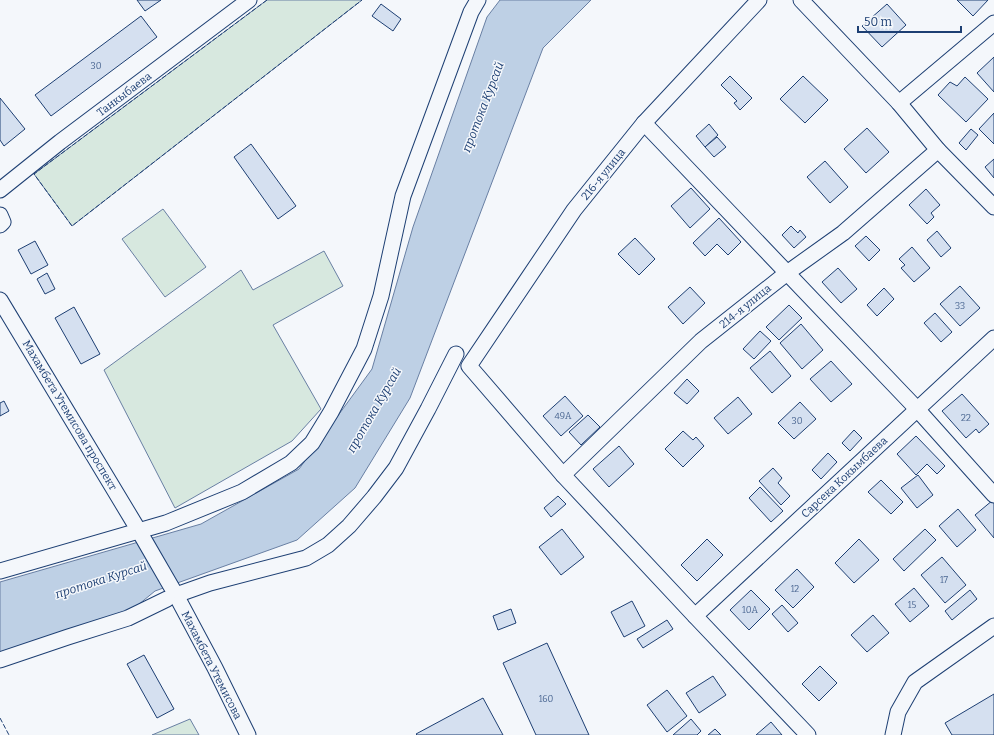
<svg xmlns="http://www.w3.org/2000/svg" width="994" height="735" viewBox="0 0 994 735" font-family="Bitter,serif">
<rect width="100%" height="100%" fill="#f4f7fb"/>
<g fill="#d7e8df" stroke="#687fa3">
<path d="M267,0h95l-290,226 -38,-52z"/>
<path d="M163,209l43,58 -41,30 -43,-58z"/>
<path d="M324,251l19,35 -70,39 48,84 -29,32 -117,67 -71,-138 137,-100 12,20z"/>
<path d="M190,719l9,16h-47z"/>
</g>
<path fill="#bed0e5" stroke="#687fa3" d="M500,0h91l-48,48 -133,350 -55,90 -58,52 -142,51 -28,23 -127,40v-72l201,-58 98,-55 73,-100 41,-142 74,-210z"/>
<g fill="#d5e0f0" stroke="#1d3f73">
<path d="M137,0h24l-16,11z"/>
<path d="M957,0h31l-15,16z"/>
<path d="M381,4l20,15 -8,12 -21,-15z"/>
<path d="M887,4l19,21 -24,22 -20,-21z"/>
<path d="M141,16l16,21 -106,79 -16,-21z"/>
<path d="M994,57v35l-17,-19z"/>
<path d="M730,76l22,22 -12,12 -6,-7 3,-2 -16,-16z"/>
<path d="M803,76l25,24 -23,23 -25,-24z"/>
<path d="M965,77l23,22 -22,23 -28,-27 12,-13 7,4z"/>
<path d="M0,98l25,31 -21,17 -4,-6z"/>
<path d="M994,113v31l-15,-15z"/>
<path d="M709,124l9,11 -13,12 -9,-11z"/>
<path d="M867,128l22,24 -23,21 -22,-24z"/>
<path d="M971,129l7,6 -12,15 -7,-7z"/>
<path d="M717,137l9,10 -12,10 -9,-10z"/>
<path d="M251,144l45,62 -18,13 -44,-62z"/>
<path d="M994,159v19l-9,-11z"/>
<path d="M825,161l23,26 -18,16 -23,-26z"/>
<path d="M691,188l19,21 -20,19 -19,-22z"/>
<path d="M926,189l14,16 -9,8 3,4 -7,7 -18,-19z"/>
<path d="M719,218l22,24 -13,13 -11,-11 -12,12 -12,-13z"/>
<path d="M791,226l7,7 2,-3 6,7 -12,11 -12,-13z"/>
<path d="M937,231l14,17 -10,9 -14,-17z"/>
<path d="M866,236l14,14 -11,11 -14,-15z"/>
<path d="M635,238l20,21 -16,16 -21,-21z"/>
<path d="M35,241l13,24 -17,9 -13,-24z"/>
<path d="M912,247l18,21 -16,14 -13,-14 4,-3 -6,-6z"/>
<path d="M838,268l19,21 -16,14 -19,-21z"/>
<path d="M47,273l8,16 -10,5 -8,-15z"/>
<path d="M960,286l20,22 -20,18 -20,-22z"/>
<path d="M690,287l15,16 -22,21 -15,-17z"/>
<path d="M884,288l10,11 -17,17 -10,-11z"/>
<path d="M789,305l13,13 -23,22 -13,-13z"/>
<path d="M74,307l26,47 -19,10 -26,-46z"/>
<path d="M935,313l17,19 -11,10 -17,-19z"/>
<path d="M801,324l22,26 -21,19 -22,-26z"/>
<path d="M760,331l11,10 -17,18 -11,-10z"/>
<path d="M770,351l21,25 -19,17 -22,-25z"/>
<path d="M831,361l21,23 -21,18 -21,-23z"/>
<path d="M687,379l12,12 -12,13 -13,-11z"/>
<path d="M962,394l27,30 -10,9 -3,-4 -10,9 -24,-27z"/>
<path d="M565,396l18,20 -22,20 -18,-20z"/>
<path d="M738,397l14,17 -24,20 -14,-16z"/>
<path d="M4,401l5,10 -9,5v-13z"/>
<path d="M800,402l16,17 -22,20 -16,-16z"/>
<path d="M588,415l12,12 -19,18 -12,-13z"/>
<path d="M854,430l8,8 -12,13 -8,-8z"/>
<path d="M683,431l10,9 3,-3 8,9 -21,21 -18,-18z"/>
<path d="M916,436l29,30 -8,8 -10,-10 -11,11 -19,-21z"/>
<path d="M619,446l15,18 -25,23 -16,-18z"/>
<path d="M828,453l9,9 -16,17 -9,-9z"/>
<path d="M773,468l9,10 -4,5 12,13 -9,9 -22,-24z"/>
<path d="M918,475l15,20 -16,13 -16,-20z"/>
<path d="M881,480l22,22 -12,12 -23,-22z"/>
<path d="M760,487l23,24 -12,11 -22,-24z"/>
<path d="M558,496l8,8 -15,13 -7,-9z"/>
<path d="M993,500l1,2v36l-19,-23z"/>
<path d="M958,509l18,21 -19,17 -18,-21z"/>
<path d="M562,529l22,28 -23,18 -22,-28z"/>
<path d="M925,529l11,11 -32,31 -11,-12z"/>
<path d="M707,539l16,16 -26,26 -16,-16z"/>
<path d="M859,539l20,21 -25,23 -19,-20z"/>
<path d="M942,557l24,28 -21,18 -24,-28z"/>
<path d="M797,569l17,18 -21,21 -18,-18z"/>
<path d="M914,588l15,18 -19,16 -15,-18z"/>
<path d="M751,590l19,19 -21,21 -19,-20z"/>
<path d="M970,590l7,9 -25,21 -7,-9z"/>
<path d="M632,601l13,25 -21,11 -13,-25z"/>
<path d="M782,605l16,18 -10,9 -16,-18z"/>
<path d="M511,609l5,14 -18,7 -5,-14z"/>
<path d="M873,615l16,18 -22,19 -16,-17z"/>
<path d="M667,620l6,9 -30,19 -6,-9z"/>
<path d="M547,643l42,92h-53l-33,-72z"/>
<path d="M144,655l30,54 -17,9 -30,-54z"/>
<path d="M820,666l17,17 -18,18 -17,-17z"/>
<path d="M713,676l13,19 -27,18 -13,-20z"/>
<path d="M667,690l20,26 -20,16 -20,-27z"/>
<path d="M994,694v41h-42l-7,-12z"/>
<path d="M483,698l20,37h-86l-1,-1z"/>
<path d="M691,719l10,12 -4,4h-24z"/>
<path d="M771,722l11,13h-26z"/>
<path d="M715,729l6,6h-13z"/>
</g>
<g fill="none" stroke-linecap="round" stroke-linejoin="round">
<defs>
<g id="minor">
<path d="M759,0l-115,123 -70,87 -105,156 94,109 132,141 113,119"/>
<path d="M801,0l98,103 39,47 56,57"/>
<path d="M899,103l95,-80"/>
<path d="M644,123l273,286 77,86"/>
<path d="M0,190l60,-48 189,-142"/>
<path d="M0,215l3,7 -3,3"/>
<path d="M0,300l139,231 37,64 39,73 33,67"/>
<path d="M563,475l138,-134 86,-68 56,-40 95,-83"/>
<path d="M0,571l166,-48 76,-31 49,-29 21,-20 19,-31 33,-63 17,-53 22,-100 68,-184 7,-12"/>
<path d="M176,595l34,-12 96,-25 22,-13 21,-19 25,-29 22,-29 32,-59 28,-55"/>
<path d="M695,616l299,-278"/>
<path d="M0,660l68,-23 60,-19 39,-19"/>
<path d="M893,735l5,-23 17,-30 79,-56"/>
</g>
</defs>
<use href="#minor" stroke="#1d3f73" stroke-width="17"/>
<use href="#minor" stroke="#f4f7fb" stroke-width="15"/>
<g stroke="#1d3f73" stroke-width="1" stroke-dasharray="5 2" stroke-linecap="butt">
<path d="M267,0l-233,174 38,52 290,-226"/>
<path d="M0,718l9,17"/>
</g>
</g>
<g text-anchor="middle" stroke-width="3" stroke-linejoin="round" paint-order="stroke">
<g font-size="9" fill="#4b6792">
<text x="96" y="69">30</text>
<text x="960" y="309">33</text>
<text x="563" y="419">49А</text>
<text x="966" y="421">22</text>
<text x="797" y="424">30</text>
<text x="944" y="583">17</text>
<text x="795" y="592">12</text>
<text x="912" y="608">15</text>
<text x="750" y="613">10А</text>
<text x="546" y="702">160</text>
</g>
<g font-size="11" fill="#1d3f73" stroke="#f4f7fb">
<text transform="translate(124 94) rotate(-37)" y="4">Танкыбаева</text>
<text transform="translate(603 174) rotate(-51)" y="4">216-я улица</text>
<text transform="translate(745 306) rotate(-39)" y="4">214-я улица</text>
<text transform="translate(70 415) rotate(59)" y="4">Махамбета Утемисова проспект</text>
<text transform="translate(844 477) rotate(-43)" y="4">Сарсека Кокымбаева</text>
<text transform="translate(212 665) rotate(63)" y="4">Махамбета Утемисова</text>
</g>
<g font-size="12" font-style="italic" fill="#1d3f73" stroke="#f4f7fb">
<text transform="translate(483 107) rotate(-69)" y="4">протока Курсай</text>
<text transform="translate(374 410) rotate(-60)" y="4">протока Курсай</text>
<text transform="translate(101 580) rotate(-18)" y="4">протока Курсай</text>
</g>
</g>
<path d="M858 26v6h103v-6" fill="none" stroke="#1d3f73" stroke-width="2"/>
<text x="864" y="26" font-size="12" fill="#1d3f73" stroke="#f4f7fb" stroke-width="3" paint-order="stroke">50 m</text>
</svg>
